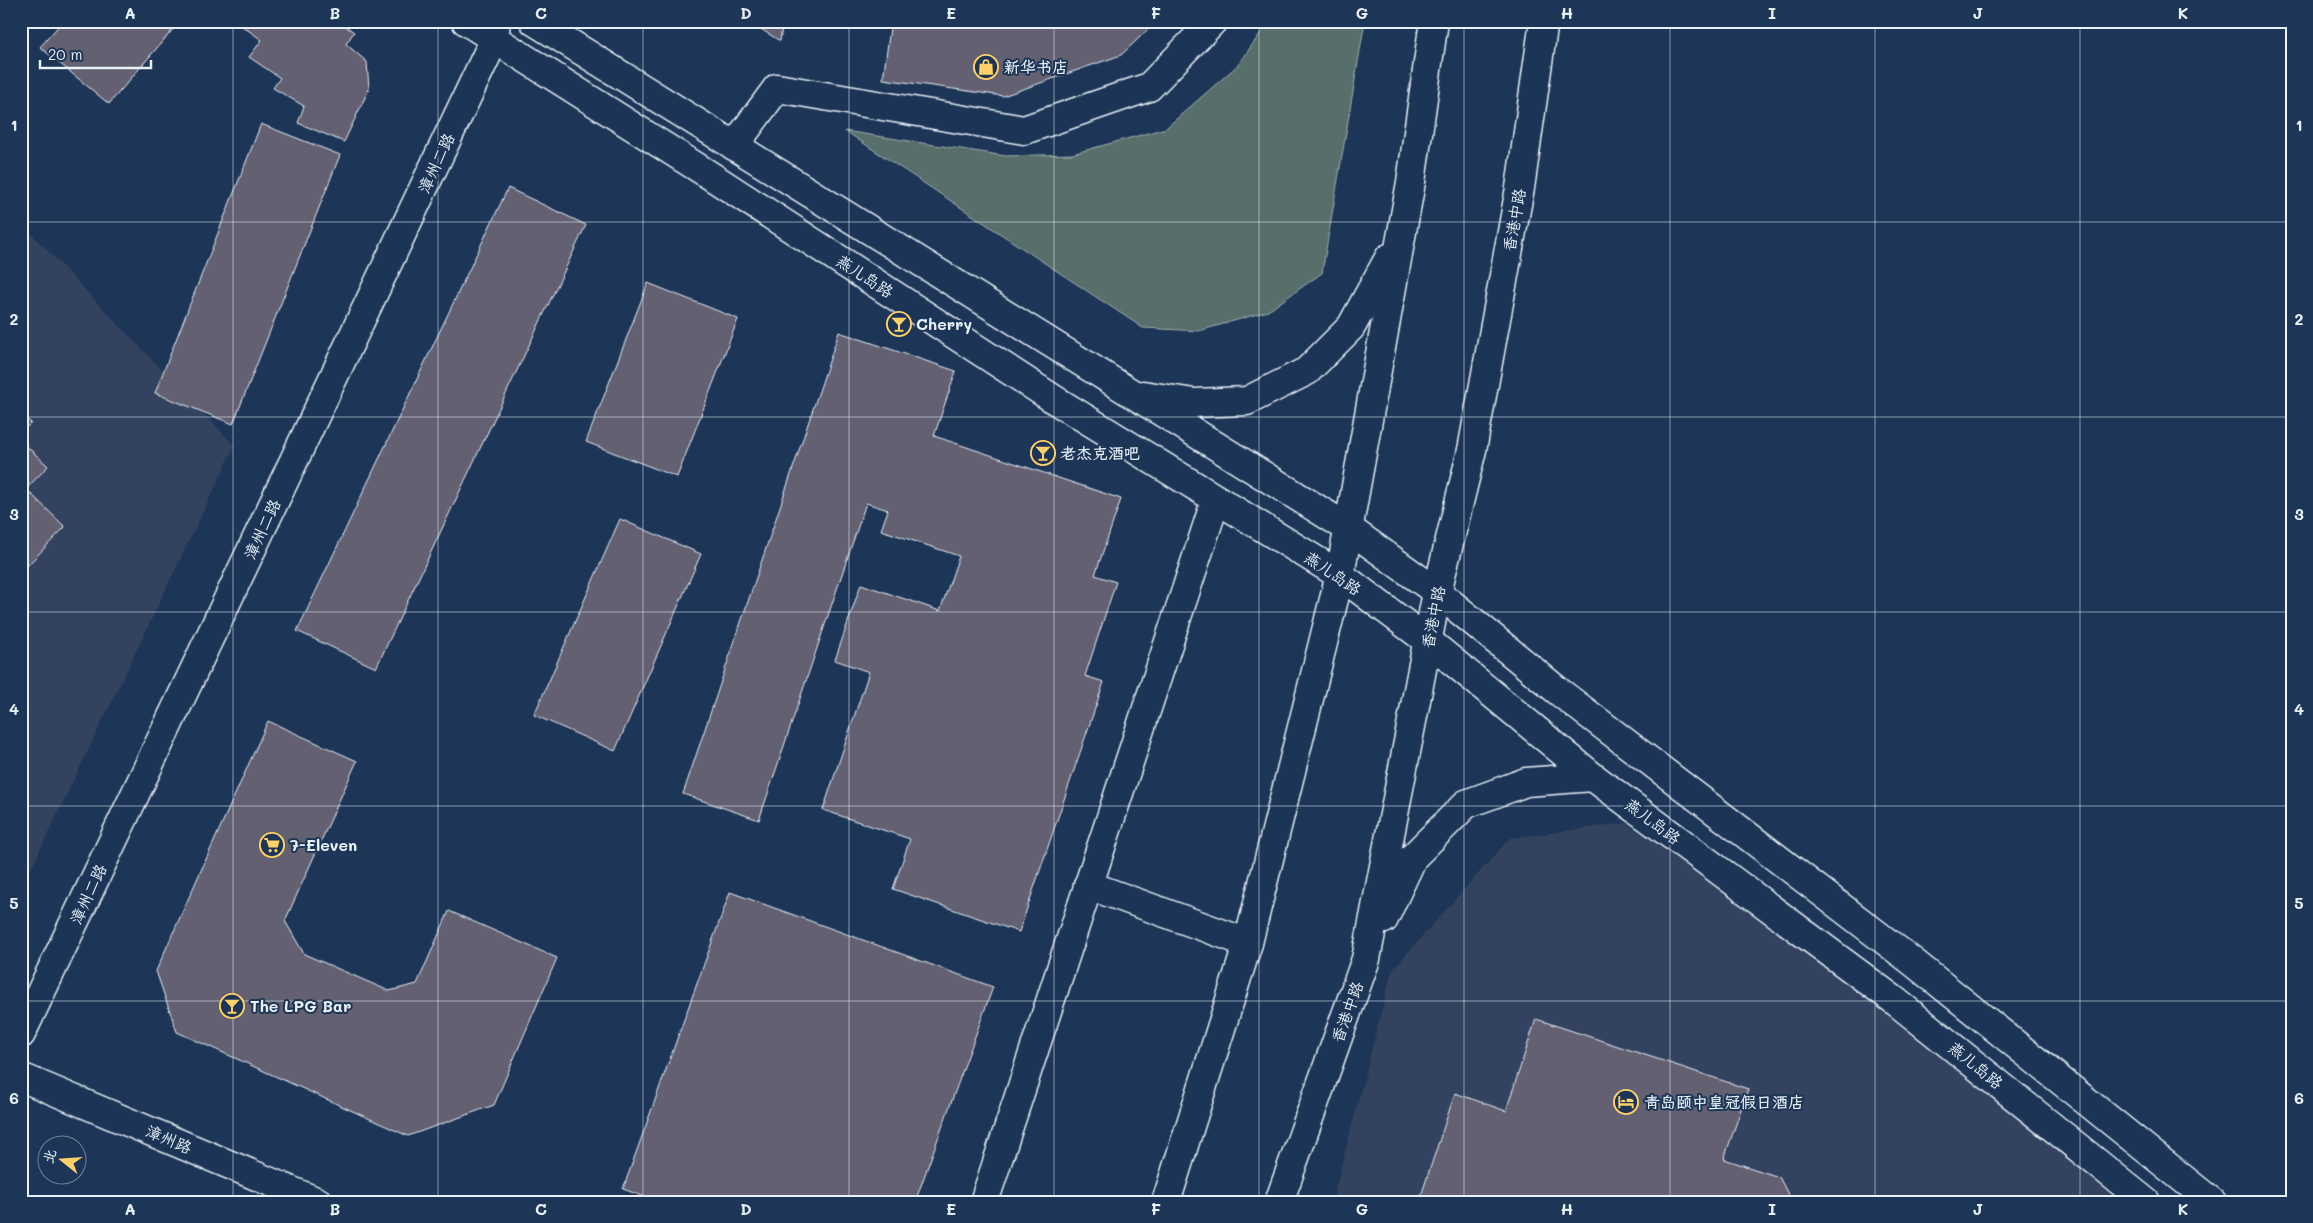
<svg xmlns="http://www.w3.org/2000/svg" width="2313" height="1223" viewBox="0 0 2313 1223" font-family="Mali,'LXGW WenKai TC',sans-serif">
<rect width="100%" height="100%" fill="#1d3557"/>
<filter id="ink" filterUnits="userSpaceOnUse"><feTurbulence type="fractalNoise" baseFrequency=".02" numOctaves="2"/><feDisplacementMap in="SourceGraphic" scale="10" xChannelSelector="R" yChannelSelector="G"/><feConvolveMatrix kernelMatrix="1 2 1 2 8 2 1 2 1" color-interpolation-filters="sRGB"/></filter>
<g filter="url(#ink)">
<g fill="#32425f">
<path d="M21,223l214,223 -214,444z"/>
<path d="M1627,823l299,213 193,166h-787l60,-232 118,-132z"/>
</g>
<path fill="#596e6a" stroke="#a0b0b1" d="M1269,21h96l-43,252 -54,38 -69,20 -56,-3 -298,-197 161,25 66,-2 94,-26 72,-63z"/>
<g fill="#646071" stroke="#e8f1f8">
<path d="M63,21h117l-71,83 -69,-57z"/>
<path d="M235,21h103l16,11 -8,12 21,18 2,27 -25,53 -46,-19 6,-17 -31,-18 7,-10 -31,-21 13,-17z"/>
<path d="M748,21h35l-3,20z"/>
<path d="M891,21h266l-36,34 -118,41 -120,-17z"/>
<path d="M261,124l79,31 -107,269 -78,-31z"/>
<path d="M508,188l78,37 -210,443 -79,-37z"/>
<path d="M648,283l90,36 -61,158 -91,-35z"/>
<path d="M839,332l117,39 -22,65 187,63 -26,76 21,7 -31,94 19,6 -85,250 -126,-43 17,-50 -87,-29 46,-138 -34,-12 26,-76 79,27 19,-55 -78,-26 7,-20 -22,-7 -107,317 -76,-26z"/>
<path d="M21,413l10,10 -10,10z"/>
<path d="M21,441l27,25 -22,23 39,38 -44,45z"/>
<path d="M620,519l81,35 -86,197 -81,-36z"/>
<path d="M268,721l89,40 -72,160 19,33 85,37 28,-7 32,-73 108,47 -63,147 -86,31 -231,-104 -21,-61z"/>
<path d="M730,892l263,95 -78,215h-256l-36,-13z"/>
<path d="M1536,1019l212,70 -24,70 55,18 13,25h-373l36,-109 51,18z"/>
</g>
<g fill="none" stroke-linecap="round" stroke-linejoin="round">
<defs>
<g id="minor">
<path d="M734,146l43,-58 247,42 125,-43 64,-66"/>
<path d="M1088,885l160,58"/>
<path d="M21,1034l463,-973 10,-21 2,-19"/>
<path d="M21,1077l297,125"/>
<path d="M984,1202l232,-703"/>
</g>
<g id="major">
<path d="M466,21l245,155 344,224 285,175 88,66 165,136 301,223 252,202"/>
<path d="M534,21l814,507 89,64 121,99 355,271 299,240"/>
<path d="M1143,395l51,8 53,-2 60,-30 44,-44 38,-69"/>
<path d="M1384,919l29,-62 53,-53 60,-22 67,-5"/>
<path d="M1166,1202l82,-259 92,-368 71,-393 23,-161"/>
<path d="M1279,1202l87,-243 71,-367 35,-142 48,-262 24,-167"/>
</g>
</defs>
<use href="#minor" stroke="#e8f1f8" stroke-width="31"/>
<use href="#major" stroke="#e8f1f8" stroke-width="31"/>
<use href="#minor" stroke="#1d3557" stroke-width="28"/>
<use href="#major" stroke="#1d3557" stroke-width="28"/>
</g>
</g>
<path fill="none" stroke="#e8f1f8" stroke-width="1" stroke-opacity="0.55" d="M233,21v1181M438,21v1181M643,21v1181M849,21v1181M1054,21v1181M1259,21v1181M1464,21v1181M1670,21v1181M1875,21v1181M2080,21v1181M21,222h2271M21,417h2271M21,612h2271M21,806h2271M21,1001h2271"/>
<defs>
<symbol id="shop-ring" viewBox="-11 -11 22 22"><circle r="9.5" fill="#1d3557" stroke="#ffd166" stroke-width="1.5"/><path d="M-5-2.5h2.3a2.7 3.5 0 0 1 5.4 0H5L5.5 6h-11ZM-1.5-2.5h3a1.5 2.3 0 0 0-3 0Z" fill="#ffd166"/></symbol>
<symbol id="bar-ring" viewBox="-11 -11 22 22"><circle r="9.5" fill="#1d3557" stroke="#ffd166" stroke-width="1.5"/><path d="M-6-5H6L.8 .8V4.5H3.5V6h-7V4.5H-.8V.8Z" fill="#ffd166"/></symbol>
<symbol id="supermarket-ring" viewBox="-11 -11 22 22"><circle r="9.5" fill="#1d3557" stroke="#ffd166" stroke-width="1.5"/><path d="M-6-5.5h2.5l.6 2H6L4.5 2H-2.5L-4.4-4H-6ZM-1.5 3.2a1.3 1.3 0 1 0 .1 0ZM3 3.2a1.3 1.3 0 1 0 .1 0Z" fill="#ffd166"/></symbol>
<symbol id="hotel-ring" viewBox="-11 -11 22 22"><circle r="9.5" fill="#1d3557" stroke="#ffd166" stroke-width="1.5"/><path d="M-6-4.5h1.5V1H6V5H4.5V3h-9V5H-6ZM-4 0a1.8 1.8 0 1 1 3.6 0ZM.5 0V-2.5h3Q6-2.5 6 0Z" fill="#ffd166"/></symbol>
</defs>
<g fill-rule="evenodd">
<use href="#shop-ring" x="972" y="53" width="28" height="28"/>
<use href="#bar-ring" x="885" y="310" width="28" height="28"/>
<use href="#bar-ring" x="1029" y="439" width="28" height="28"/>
<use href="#supermarket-ring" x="258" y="831" width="28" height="28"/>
<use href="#bar-ring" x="218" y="992" width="28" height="28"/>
<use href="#hotel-ring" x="1612" y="1088" width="28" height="28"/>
</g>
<g text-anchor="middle" stroke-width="4" stroke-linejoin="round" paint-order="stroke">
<g font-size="16" font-weight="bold" fill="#e8f1f8" stroke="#1d3557" text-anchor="start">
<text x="1004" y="73">新华书店</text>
<text x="916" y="330">Cherry</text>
<text x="1060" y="459">老杰克酒吧</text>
<text x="290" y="851">7-Eleven</text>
<text x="250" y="1012">The LPG Bar</text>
<text x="1644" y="1108">青岛颐中皇冠假日酒店</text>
</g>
<g font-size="16" fill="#e8f1f8" stroke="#1d3557">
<text transform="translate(436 163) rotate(-65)" y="6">漳州二路</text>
<text transform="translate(1514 220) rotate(-80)" y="6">香港中路</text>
<text transform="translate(865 276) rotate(33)" y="6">燕儿岛路</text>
<text transform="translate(262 529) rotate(-65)" y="6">漳州二路</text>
<text transform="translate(1333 573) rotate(34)" y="6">燕儿岛路</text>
<text transform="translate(1433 617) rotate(-79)" y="6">香港中路</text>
<text transform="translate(1653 821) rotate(37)" y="6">燕儿岛路</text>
<text transform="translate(88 894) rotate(-65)" y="6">漳州二路</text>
<text transform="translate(1347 1012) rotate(-70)" y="6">香港中路</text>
<text transform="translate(1976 1065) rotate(39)" y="6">燕儿岛路</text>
<text transform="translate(169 1139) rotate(23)" y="6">漳州路</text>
</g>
</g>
<rect width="2313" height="1223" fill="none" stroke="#1d3557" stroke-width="55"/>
<g transform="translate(62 1160) rotate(287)"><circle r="24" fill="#1d3557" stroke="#6e8097"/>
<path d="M0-4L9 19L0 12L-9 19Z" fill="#ffd166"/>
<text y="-8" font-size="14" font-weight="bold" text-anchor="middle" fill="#e8f1f8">北</text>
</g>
<path d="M40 60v8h111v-8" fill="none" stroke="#e8f1f8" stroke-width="2.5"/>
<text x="48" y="60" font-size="15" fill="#e8f1f8" stroke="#1d3557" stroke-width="4" paint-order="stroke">20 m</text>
<rect x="28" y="28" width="2258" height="1168" fill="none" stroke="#e8f1f8" stroke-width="2"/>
<g font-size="16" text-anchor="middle" font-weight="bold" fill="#e8f1f8">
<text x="130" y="19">A</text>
<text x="335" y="19">B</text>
<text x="541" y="19">C</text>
<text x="746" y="19">D</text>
<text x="951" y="19">E</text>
<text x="1156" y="19">F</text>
<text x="1362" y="19">G</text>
<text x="1567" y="19">H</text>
<text x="1772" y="19">I</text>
<text x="1978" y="19">J</text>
<text x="2183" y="19">K</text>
<text x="14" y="131">1</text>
<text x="2299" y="131">1</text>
<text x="14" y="325">2</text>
<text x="2299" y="325">2</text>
<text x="14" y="520">3</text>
<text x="2299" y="520">3</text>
<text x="14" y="715">4</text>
<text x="2299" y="715">4</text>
<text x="14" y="909">5</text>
<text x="2299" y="909">5</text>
<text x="14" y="1104">6</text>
<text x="2299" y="1104">6</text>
<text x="130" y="1215">A</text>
<text x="335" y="1215">B</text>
<text x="541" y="1215">C</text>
<text x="746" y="1215">D</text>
<text x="951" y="1215">E</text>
<text x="1156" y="1215">F</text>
<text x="1362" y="1215">G</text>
<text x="1567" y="1215">H</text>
<text x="1772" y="1215">I</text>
<text x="1978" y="1215">J</text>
<text x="2183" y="1215">K</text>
</g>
</svg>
